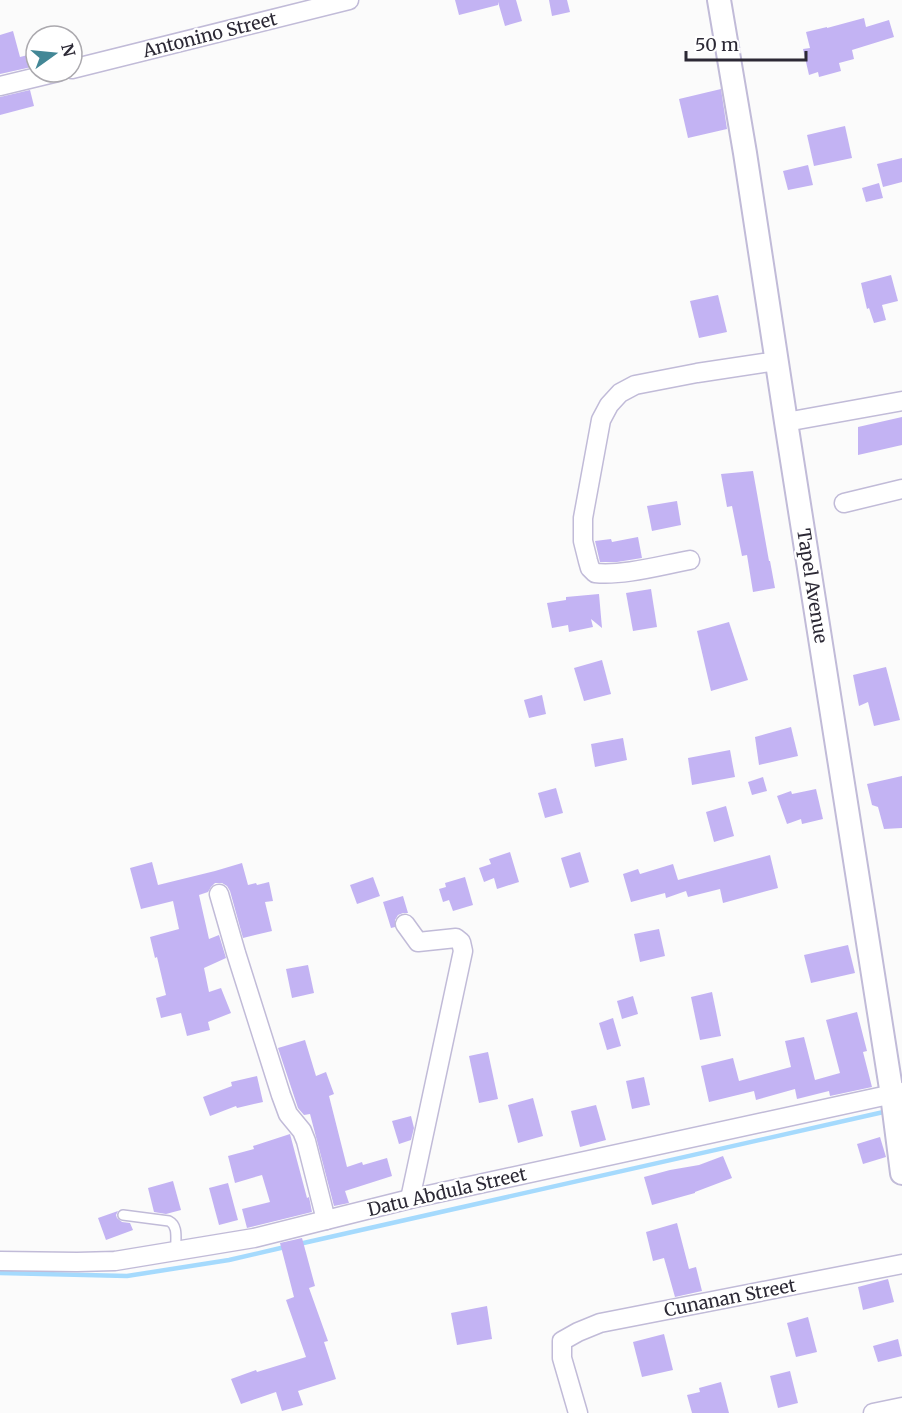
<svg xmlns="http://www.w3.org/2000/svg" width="902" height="1413" viewBox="0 0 902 1413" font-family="Merriweather,serif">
<rect width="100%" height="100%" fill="#fbfbfb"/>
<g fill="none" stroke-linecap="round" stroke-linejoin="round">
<g stroke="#a5dafd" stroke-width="4.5">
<path d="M299,1244l589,-133"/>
<path d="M0,1273l127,3 102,-16 56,-13"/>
</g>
</g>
<g fill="#c3b3f3">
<path d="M455,0h61l6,21 -17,5 -7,-24v3l-39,10z"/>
<path d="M549,0h18l3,12 -18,4z"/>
<path d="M864,18l2,9 23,-7 5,17 -42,13 2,9 -15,4 2,8 -22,6 -1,-5 -9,3 -6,-26 7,-1 -4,-16 21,-5v1z"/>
<path d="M13,31l7,26 16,-4v13l-36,8v-39z"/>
<path d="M721,89l6,40 -39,9 -9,-39z"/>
<path d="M30,90l4,16 -34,9v-18z"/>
<path d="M845,126l7,32 -38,8 -7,-31z"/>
<path d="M902,158v24l-19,5 -6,-23z"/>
<path d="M808,165l5,20 -25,5 -5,-19z"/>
<path d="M879,183l4,15 -17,4 -4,-14z"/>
<path d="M891,275l7,26 -16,4 4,15 -12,3 -5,-15 -2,1 -6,-26z"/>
<path d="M718,295l9,37 -28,6 -9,-37z"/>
<path d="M902,417v28l-44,10v-28z"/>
<path d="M753,471l16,90h1l5,27 -22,4 -6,-37 -5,1 -10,-50 -5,1 -6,-33z"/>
<path d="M677,501l4,24 -29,6 -5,-25z"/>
<path d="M638,537l4,21 -25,4h-17l-5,-21 16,-2 1,3z"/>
<path d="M651,589l6,38 -24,4 -7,-38z"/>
<path d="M599,594l3,34 -11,-9 2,8 -24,5 -1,-7 -16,3 -5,-25 19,-3v-3z"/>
<path d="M729,622l19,58 -37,11 -14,-60z"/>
<path d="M602,660l9,34 -27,7 -10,-33z"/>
<path d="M886,667l14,53 -26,6 -6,-24 -9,4 -6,-31z"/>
<path d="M542,695l4,19 -17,4 -5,-18z"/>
<path d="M791,727l7,29 -39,9 -4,-28z"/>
<path d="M623,738l4,22 -32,7 -4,-23z"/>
<path d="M730,750l5,27 -43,8 -4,-27z"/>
<path d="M902,776v52l-18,1 -6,-22 -6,-2 -5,-21z"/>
<path d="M763,777l4,14 -15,4 -4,-13z"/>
<path d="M556,788l7,25 -18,5 -7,-25z"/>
<path d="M816,789l7,30 -21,5 -1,-5 -14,5 -10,-28 14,-5 1,3z"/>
<path d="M726,806l8,30 -20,6 -8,-30z"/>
<path d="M510,852l9,30 -22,7 -3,-11 -10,4 -5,-14 12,-4 -2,-5z"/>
<path d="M580,852l9,30 -19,6 -9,-30z"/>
<path d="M770,855l8,33 -55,15 -3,-14 -32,8 -2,-6 -20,7 -1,-5 -34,9 -8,-28 15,-5 2,5 33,-10 5,16z"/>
<path d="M152,862l6,23 57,-14 27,-8 6,22 8,-2 1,2 12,-3 4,19 -8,1 7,29 -29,7 -13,-47 -3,-5 -5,-3h-7l-4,4 -3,5 -9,3 10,44 10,-4 7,23 -22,10 5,24 12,-4 10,25 -23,9 2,8 -23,6 -6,-23 -20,5 -5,-20 10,-3 -9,-38 -2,1 -5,-21 29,-8 -6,-28 -32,8 -11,-41z"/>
<path d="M373,877l7,19 -23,8 -7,-19z"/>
<path d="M465,877l8,28 -20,6 -4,-11 -6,2 -4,-13 7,-2 -1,-4z"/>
<path d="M403,896l5,17h-5l-5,2 -3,5v7l-4,1 -8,-26z"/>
<path d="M659,929l6,27 -25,6 -6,-28z"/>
<path d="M848,945l7,28 -44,10 -7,-28z"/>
<path d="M308,965l6,28 -22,5 -6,-29z"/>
<path d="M712,992l9,44 -21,4 -9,-43z"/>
<path d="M633,996l5,18 -16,5 -5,-18z"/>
<path d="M857,1012l10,39 -4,1 9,35 -42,9 -1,-5 -32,8 -2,-10 -39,11 -2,-9 -45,11 -8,-36 32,-8 6,23 52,-14 -6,-26 19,-4 11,43 25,-7 -14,-53z"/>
<path d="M613,1018l8,28 -14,4 -8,-27z"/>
<path d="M305,1040l11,36 10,-4 8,22 -5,2 18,71 15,-5 1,3 24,-7 5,18 -47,15 4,12 -15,3 -24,-92 -6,1 -6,-7 -20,-60z"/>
<path d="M488,1052l10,47 -19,4 -10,-47z"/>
<path d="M257,1076l6,26 -26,6 -1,-2 -26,10 -7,-19 29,-11 -1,-4z"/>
<path d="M644,1077l6,28 -18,4 -6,-28z"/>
<path d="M533,1098l10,38 -25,7 -10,-38z"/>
<path d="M596,1105l10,35 -26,7 -9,-36z"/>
<path d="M411,1116l3,12 -3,12 -12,4 -7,-23z"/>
<path d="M290,1134l17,64 2,-1 3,15 -65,16 -5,-19 28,-7 -8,-27 -27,8 -7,-27 26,-7 -1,-3z"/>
<path d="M880,1137l6,20 -23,7 -6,-20z"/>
<path d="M723,1156l9,22 -37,14v1l-43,12 -8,-28 26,-7 29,-5z"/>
<path d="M173,1181l8,29 -15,4 -12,-2 -6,-24z"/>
<path d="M228,1183l10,37 -19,5 -10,-37z"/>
<path d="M118,1211l-2,4 1,3 5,4 8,1 3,7 -27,10 -8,-22z"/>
<path d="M677,1223l12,46 7,-2 6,24 -27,6 -11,-39 -11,3 -7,-29z"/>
<path d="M302,1238l13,48 -6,2 19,53 -4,1 12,37 -38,12 5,14 -21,6 -6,-19 -35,12 -10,-25 25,-9 1,2 49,-15 -20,-57 8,-3 -14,-54z"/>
<path d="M888,1279l6,23 -31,8 -5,-23z"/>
<path d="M487,1306l5,33 -35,6 -6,-32z"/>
<path d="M808,1317l9,35 -21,5 -9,-34z"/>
<path d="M664,1334l9,36 -31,7 -9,-35z"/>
<path d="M898,1339l4,17 -24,6 -5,-16z"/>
<path d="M790,1371l8,32 -20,5 -8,-32z"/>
<path d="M721,1382l8,31h-37l-5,-18 13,-3 -1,-4z"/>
</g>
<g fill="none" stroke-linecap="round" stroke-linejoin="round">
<defs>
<path id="service" d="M123,1215l46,6c10,5 6,19 7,29"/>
<g id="minor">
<path d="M72,69l277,-69"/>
<path d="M0,86l58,-14"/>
<path d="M786,422l116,-21"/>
<path d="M844,503l58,-14"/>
<path d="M690,560c-28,5 -66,16 -95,13l-5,-5 -2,-7 -5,-20v-23l18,-98 8,-15 11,-12 15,-8 62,-12 80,-12"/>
<path d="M219,894l17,59 45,142 7,19 14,17 4,10 20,79"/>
<path d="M405,924l13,18 38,-4 5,4 2,9 -53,248"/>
<path d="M0,1261l77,1 38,-1 139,-23 156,-39 492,-107"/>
<path d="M578,1413l-16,-55v-17l16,-9 22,-9 302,-59"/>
<path d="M873,1413l29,-6"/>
</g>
<path id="tertiary" d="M719,0l26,153 41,269 106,673 10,78"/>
</defs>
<use href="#service" stroke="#c1bbd8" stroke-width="12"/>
<use href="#minor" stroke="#c1bbd8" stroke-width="21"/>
<use href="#tertiary" stroke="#c1bbd8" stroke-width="26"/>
<use href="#service" stroke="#fff" stroke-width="9"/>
<use href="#minor" stroke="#fff" stroke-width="18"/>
<use href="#tertiary" stroke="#fff" stroke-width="22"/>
</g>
<g text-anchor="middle" stroke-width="4.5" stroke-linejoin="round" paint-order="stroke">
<g font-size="18" fill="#2c2935" stroke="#fff">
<text transform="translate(210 35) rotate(-14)" y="6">Antonino Street</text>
<text transform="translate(812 586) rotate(81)" y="6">Tapel Avenue</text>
<text transform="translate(447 1192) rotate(-13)" y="6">Datu Abdula Street</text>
<text transform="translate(730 1298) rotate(-11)" y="6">Cunanan Street</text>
</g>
</g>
<g transform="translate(54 54) rotate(75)"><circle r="28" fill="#ffffff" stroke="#aba9ae" stroke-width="1.5"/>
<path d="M0-4.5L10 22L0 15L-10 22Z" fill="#438796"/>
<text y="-9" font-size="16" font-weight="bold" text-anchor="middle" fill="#2c2935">N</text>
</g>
<path d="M686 51v9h120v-9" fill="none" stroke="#2c2935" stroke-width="3"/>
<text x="695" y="51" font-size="18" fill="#2c2935" stroke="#ffffff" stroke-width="4.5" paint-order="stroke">50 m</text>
</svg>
